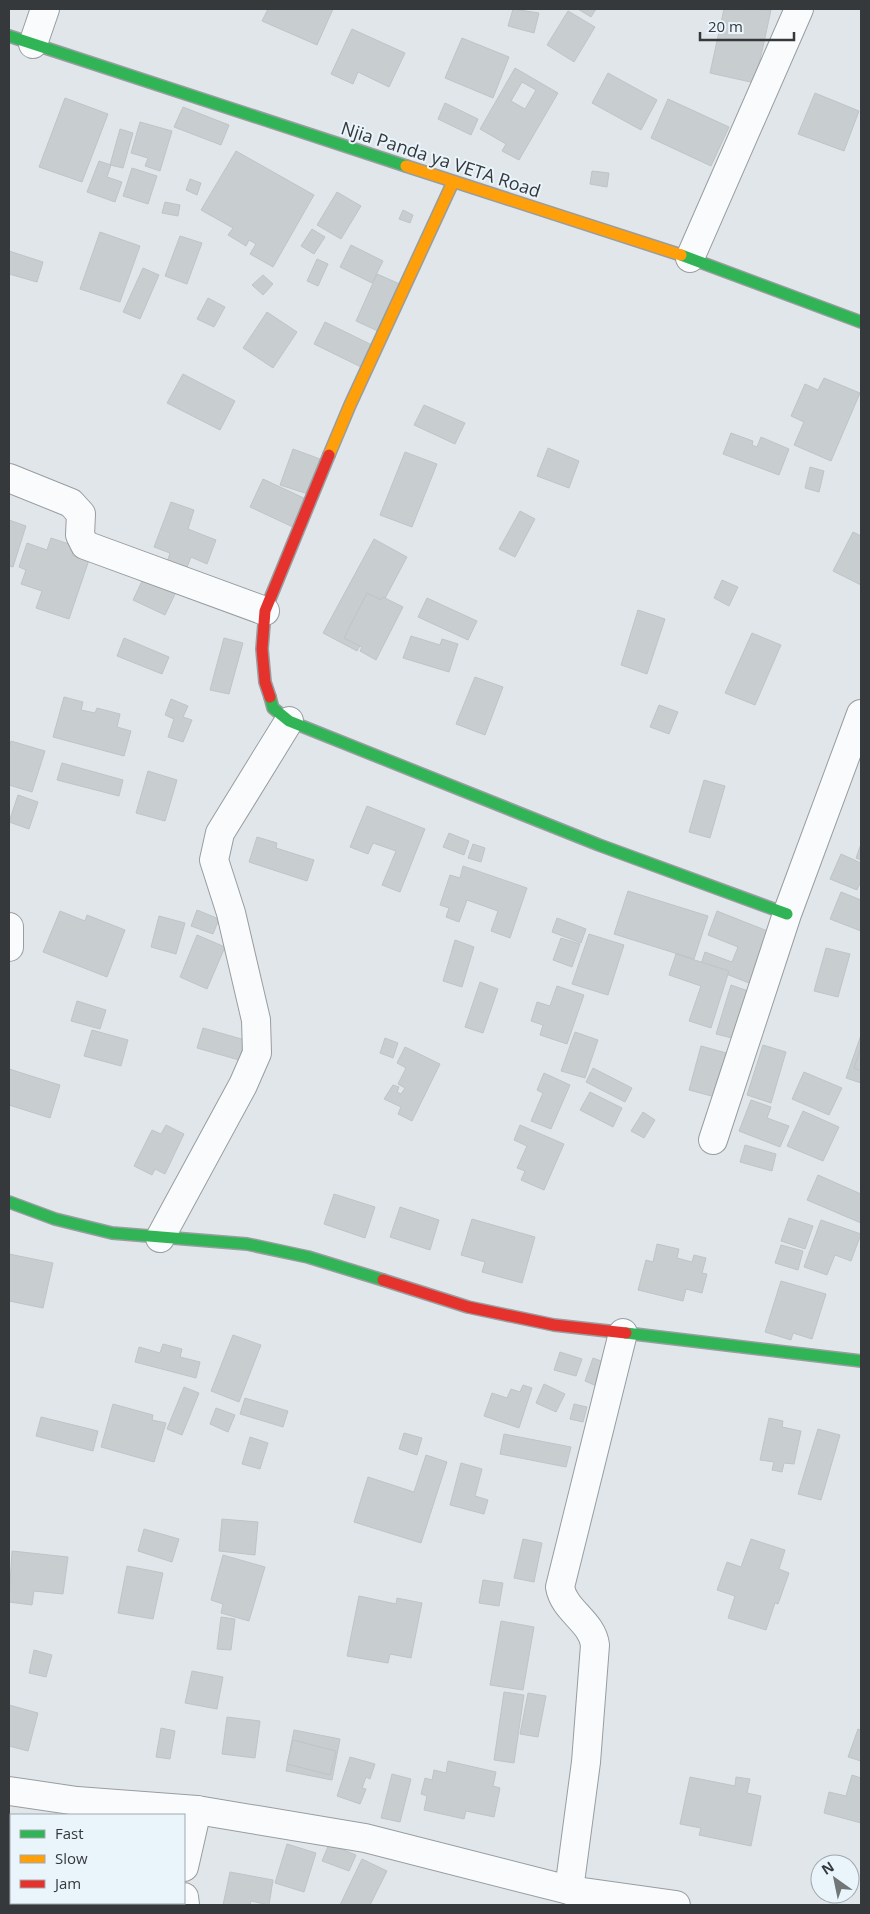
<svg xmlns="http://www.w3.org/2000/svg" width="870" height="1914" font-family="'Open Sans',sans-serif">
<style>
.building{fill:#c8cdcf;stroke:#bfc4c7;fill-rule:evenodd}
.lines{fill:none;stroke-linecap:round;stroke-linejoin:round}
.street-casing{stroke:#989da0;stroke-width:30}
.fast-casing{stroke:#989da0;stroke-width:14}
.slow-casing{stroke:#989da0;stroke-width:14}
.jam-casing{stroke:#989da0;stroke-width:14}
.street{stroke:#fafbfc;stroke-width:28}
.fast{stroke:#30b455;stroke-width:11}
.slow{stroke:#ff9f0a;stroke-width:11}
.jam{stroke:#e5322d;stroke-width:11}
.labels{text-anchor:middle;dominant-baseline:central;stroke-width:4;stroke-linejoin:round;paint-order:stroke}
.street-label{font-size:18px;fill:#35393c;stroke:#e9f4fb}
</style>
<rect width="100%" height="100%" fill="#e0e6ea"/>
<g class="building">
<polygon points="268,9 333,9 317,45 262,21"/>
<polygon points="513,9 539,13 534,33 508,26"/>
<polygon points="578,9 596,9 591,17"/>
<polygon points="724,9 771,10 755,83 710,73"/>
<polygon points="568,11 595,27 574,62 547,45"/>
<polygon points="352,29 405,53 389,87 358,72 353,84 331,74"/>
<polygon points="462,38 509,57 493,98 445,78"/>
<path d="M515 68 558 93 519 160 502 151 506 144 480 129ZM522 82 536 90 525 109 511 101Z"/>
<polygon points="608,73 657,100 641,130 592,103"/>
<polygon points="815,93 859,111 844,151 798,134"/>
<polygon points="65,98 108,114 82,182 39,167"/>
<polygon points="668,99 729,127 711,166 651,138"/>
<polygon points="445,103 478,119 471,135 438,119"/>
<polygon points="183,107 229,125 221,145 174,127"/>
<polygon points="140,122 172,131 160,171 145,166 148,158 131,153"/>
<polygon points="120,129 133,133 123,168 110,165"/>
<polygon points="236,151 314,195 273,267 250,254 256,244 249,240 246,246 228,235 233,228 201,210"/>
<polygon points="99,161 111,165 107,177 122,182 115,202 87,192"/>
<polygon points="132,168 157,176 148,204 123,196"/>
<polygon points="592,171 609,173 607,187 590,184"/>
<polygon points="190,179 201,183 197,195 186,190"/>
<polygon points="337,192 361,206 341,239 317,225"/>
<polygon points="165,202 180,205 178,216 162,213"/>
<polygon points="403,210 413,215 410,223 399,219"/>
<polygon points="312,229 325,237 314,254 301,246"/>
<polygon points="100,232 140,246 120,302 80,289"/>
<polygon points="180,236 202,243 187,284 165,276"/>
<polygon points="351,245 383,261 372,283 340,267"/>
<polygon points="9,251 43,262 37,282 9,274"/>
<polygon points="317,259 328,264 318,286 307,281"/>
<polygon points="143,268 159,275 140,319 123,312"/>
<polygon points="377,274 400,284 380,332 356,321"/>
<polygon points="263,275 273,284 263,295 252,285"/>
<polygon points="208,298 225,307 214,327 197,319"/>
<polygon points="267,312 297,332 273,368 243,348"/>
<polygon points="325,322 372,345 361,367 314,344"/>
<polygon points="183,374 235,401 220,430 167,403"/>
<polygon points="824,378 860,393 831,461 794,445 804,422 791,416 805,384 818,390"/>
<polygon points="424,405 465,423 455,444 414,425"/>
<polygon points="731,433 753,441 752,445 757,447 761,437 789,449 779,475 723,454"/>
<polygon points="548,448 579,461 569,488 537,476"/>
<polygon points="293,449 320,459 308,494 280,485"/>
<polygon points="405,452 437,464 412,527 380,515"/>
<polygon points="810,467 824,471 819,492 805,488"/>
<polygon points="263,479 308,500 295,528 250,507"/>
<polygon points="171,502 194,510 188,529 216,540 207,564 191,557 185,572 166,566 170,553 154,547"/>
<polygon points="520,511 535,519 515,557 499,549"/>
<polygon points="9,520 26,526 13,567 9,566"/>
<polygon points="853,532 861,536 861,585 833,571"/>
<polygon points="51,538 75,546 72,555 89,560 69,619 36,608 42,591 21,584 26,570 19,567 27,543 47,550"/>
<polygon points="374,539 407,557 357,651 323,633"/>
<polygon points="144,577 176,592 165,615 133,600"/>
<polygon points="722,580 738,587 729,606 714,598"/>
<polygon points="367,593 381,600 383,597 403,607 376,660 360,651 362,647 344,638"/>
<polygon points="427,598 477,621 468,640 418,617"/>
<polygon points="638,610 665,619 647,674 621,665"/>
<polygon points="752,633 781,645 755,705 725,693"/>
<polygon points="411,636 440,645 442,639 458,644 449,672 403,658"/>
<polygon points="124,638 169,657 162,674 117,656"/>
<polygon points="224,638 243,643 229,694 210,690"/>
<polygon points="475,677 503,687 485,735 456,724"/>
<polygon points="64,697 83,702 81,710 95,713 97,708 120,714 117,727 131,731 124,756 53,737"/>
<polygon points="171,699 188,706 183,717 192,720 183,742 168,737 174,719 165,715"/>
<polygon points="659,705 678,712 669,734 650,727"/>
<polygon points="11,741 45,751 32,792 9,785 9,749"/>
<polygon points="62,763 123,780 119,796 57,780"/>
<polygon points="148,771 177,780 165,821 136,813"/>
<polygon points="704,780 725,786 710,838 689,832"/>
<polygon points="18,795 38,802 29,829 9,822"/>
<polygon points="367,806 425,829 400,892 382,885 396,851 373,843 368,854 350,847"/>
<polygon points="449,833 469,841 464,855 443,847"/>
<polygon points="257,837 277,843 276,848 314,860 307,881 249,862"/>
<polygon points="473,844 485,848 481,862 468,858"/>
<polygon points="861,844 861,860 856,858"/>
<polygon points="841,854 861,863 861,881 857,890 830,879"/>
<polygon points="463,866 527,888 510,938 491,931 498,911 467,900 459,922 446,917 449,908 440,905 450,875 460,878"/>
<polygon points="628,891 708,916 694,959 614,934"/>
<polygon points="841,892 861,900 861,931 830,919"/>
<polygon points="197,910 219,919 213,934 191,926"/>
<polygon points="60,911 85,921 87,915 125,930 107,977 43,952"/>
<polygon points="717,911 770,932 749,983 701,964 705,952 732,962 738,947 708,935"/>
<polygon points="159,916 185,923 176,954 151,947"/>
<polygon points="557,918 586,929 581,943 552,932"/>
<polygon points="589,934 624,945 608,995 572,984"/>
<polygon points="197,935 225,947 207,989 180,977"/>
<polygon points="561,938 580,944 572,967 553,960"/>
<polygon points="455,940 474,947 462,987 443,981"/>
<polygon points="826,948 850,954 838,997 814,991"/>
<polygon points="676,954 729,971 711,1028 689,1021 701,986 669,975"/>
<polygon points="480,982 498,989 483,1033 465,1027"/>
<polygon points="731,985 751,992 736,1039 716,1034"/>
<polygon points="557,986 584,995 567,1044 540,1035 543,1025 531,1021 537,1002 550,1006"/>
<polygon points="77,1001 106,1010 100,1029 71,1021"/>
<polygon points="203,1028 245,1040 239,1060 197,1048"/>
<polygon points="92,1030 128,1040 121,1066 84,1056"/>
<polygon points="575,1032 598,1040 585,1078 561,1071"/>
<polygon points="861,1035 861,1083 846,1078"/>
<polygon points="385,1038 398,1043 393,1058 380,1053"/>
<polygon points="763,1045 786,1052 771,1103 747,1095"/>
<polygon points="701,1046 730,1054 719,1098 689,1090"/>
<polygon points="405,1047 440,1064 412,1121 398,1114 401,1107 384,1099 393,1085 399,1087 397,1092 401,1094 405,1088 398,1084 406,1068 397,1063"/>
<polygon points="861,1047 861,1071 854,1068"/>
<polygon points="593,1068 632,1088 625,1102 586,1082"/>
<polygon points="9,1069 60,1085 50,1118 9,1105"/>
<polygon points="804,1072 842,1088 829,1115 792,1099"/>
<polygon points="544,1073 570,1085 551,1129 531,1121 543,1093 537,1090"/>
<polygon points="590,1092 622,1108 613,1127 580,1110"/>
<polygon points="751,1100 771,1107 767,1118 789,1126 780,1147 739,1131"/>
<polygon points="803,1111 839,1127 823,1161 787,1146"/>
<polygon points="643,1112 655,1120 644,1138 631,1131"/>
<polygon points="166,1125 184,1134 165,1174 155,1169 152,1175 134,1166 152,1130 161,1134"/>
<polygon points="520,1125 564,1144 544,1190 521,1180 525,1171 517,1168 527,1146 514,1140"/>
<polygon points="745,1145 776,1154 772,1171 740,1162"/>
<polygon points="818,1175 861,1194 861,1223 807,1200"/>
<polygon points="334,1194 375,1207 365,1238 324,1224"/>
<polygon points="400,1207 439,1220 430,1250 390,1237"/>
<polygon points="789,1218 813,1226 805,1249 781,1241"/>
<polygon points="472,1219 535,1237 522,1283 482,1272 485,1262 461,1255"/>
<polygon points="821,1220 861,1234 851,1261 835,1255 827,1275 804,1267"/>
<polygon points="657,1244 679,1249 677,1258 692,1262 694,1255 706,1258 702,1273 707,1274 702,1293 686,1289 683,1301 638,1290 646,1260 653,1262"/>
<polygon points="781,1245 803,1251 798,1270 775,1263"/>
<polygon points="9,1254 53,1263 43,1308 9,1301"/>
<polygon points="781,1281 826,1294 812,1339 793,1333 791,1340 765,1332"/>
<polygon points="233,1335 261,1345 239,1402 211,1391"/>
<polygon points="163,1344 182,1349 180,1357 200,1362 196,1378 135,1362 139,1347 160,1353"/>
<polygon points="560,1352 582,1359 576,1376 554,1370"/>
<polygon points="593,1358 609,1364 599,1387 585,1381"/>
<polygon points="544,1384 565,1394 556,1412 536,1403"/>
<polygon points="523,1385 532,1388 519,1428 484,1416 492,1393 507,1398 511,1389 520,1392"/>
<polygon points="184,1387 199,1393 182,1435 167,1429"/>
<polygon points="245,1398 288,1411 283,1427 240,1414"/>
<polygon points="113,1404 153,1415 152,1420 166,1423 154,1462 101,1447"/>
<polygon points="574,1404 587,1407 583,1422 570,1419"/>
<polygon points="216,1408 235,1415 228,1432 210,1424"/>
<polygon points="41,1417 98,1431 93,1451 36,1436"/>
<polygon points="769,1418 783,1421 782,1427 801,1431 794,1464 784,1463 782,1472 772,1470 774,1462 760,1460"/>
<polygon points="818,1429 840,1435 821,1500 798,1494"/>
<polygon points="404,1433 422,1438 417,1455 399,1449"/>
<polygon points="504,1434 571,1447 566,1467 500,1454"/>
<polygon points="250,1437 268,1443 260,1469 242,1464"/>
<polygon points="426,1455 447,1462 421,1543 354,1522 368,1477 414,1492"/>
<polygon points="461,1463 482,1469 475,1496 488,1500 484,1514 450,1505"/>
<polygon points="222,1519 258,1522 255,1555 219,1551"/>
<polygon points="144,1529 179,1539 172,1562 138,1551"/>
<polygon points="523,1539 542,1543 534,1582 514,1578"/>
<polygon points="751,1539 785,1550 779,1569 789,1573 778,1604 775,1603 766,1630 728,1618 735,1596 717,1590 727,1562 741,1567"/>
<polygon points="12,1551 68,1557 63,1594 34,1591 32,1605 9,1602"/>
<polygon points="223,1555 265,1567 249,1621 221,1613 223,1604 211,1600"/>
<polygon points="127,1566 163,1573 153,1619 118,1613"/>
<polygon points="483,1580 503,1583 499,1606 479,1603"/>
<polygon points="359,1596 396,1604 397,1598 422,1603 411,1658 390,1654 388,1663 347,1656"/>
<polygon points="221,1617 235,1619 231,1650 217,1649"/>
<polygon points="501,1621 534,1627 523,1690 490,1685"/>
<polygon points="34,1650 52,1655 46,1677 29,1673"/>
<polygon points="192,1671 223,1677 217,1709 185,1703"/>
<polygon points="504,1692 524,1695 514,1763 494,1760"/>
<polygon points="528,1693 546,1696 538,1737 520,1734"/>
<polygon points="9,1705 38,1713 28,1751 9,1746"/>
<polygon points="227,1717 260,1721 255,1758 222,1754"/>
<polygon points="161,1728 175,1731 170,1759 156,1757"/>
<polygon points="858,1729 861,1730 861,1761 848,1757"/>
<polygon points="294,1730 340,1739 332,1780 286,1771"/>
<polygon points="293,1740 336,1751 330,1775 287,1764"/>
<polygon points="350,1757 375,1764 370,1779 366,1777 362,1788 366,1789 360,1804 337,1796"/>
<polygon points="448,1761 496,1772 493,1786 500,1788 494,1817 466,1811 464,1819 424,1810 427,1796 421,1794 425,1778 432,1780 434,1770 446,1773"/>
<polygon points="392,1774 411,1779 400,1822 381,1818"/>
<polygon points="852,1775 861,1778 861,1823 824,1813 829,1792 846,1796"/>
<polygon points="690,1777 735,1786 736,1777 750,1779 747,1793 761,1796 751,1846 699,1835 701,1828 680,1824"/>
<polygon points="9,1835 11,1836 9,1860"/>
<polygon points="287,1844 316,1853 304,1892 275,1883"/>
<polygon points="329,1844 356,1855 349,1871 322,1861"/>
<polygon points="362,1859 387,1871 370,1905 340,1905"/>
<polygon points="9,1863 11,1863 13,1905 9,1905"/>
<polygon points="230,1872 273,1880 269,1905 251,1901 250,1905 223,1905"/>
</g>
<g class="lines">
<defs>
<g id="street">
<polyline points="33,44 45,9"/>
<polyline points="690,258 799,9"/>
<polyline points="9,478 71,503 81,514 80,535 85,545 265,611"/>
<polyline points="9,927 9,947"/>
<polyline points="713,1140 787,914 861,714"/>
<polyline points="160,1238 243,1085 257,1053 256,1020 231,913 214,860 220,833 289,721"/>
<polyline points="9,1791 77,1801 197,1810 365,1838 569,1890 676,1905"/>
<polyline points="184,1867 197,1810"/>
<path d="M569 1890 586 1762 595 1645C592 1621 564 1611 560 1587L623 1333"/>
<polyline points="184,1897 185,1905"/>
</g>
<g id="fast">
<polyline points="9,36 406,166"/>
<polyline points="681,255 861,322"/>
<polyline points="270,697 273,708 289,721 599,845 787,914"/>
<polyline points="9,1202 55,1219 112,1233 247,1244 308,1257 383,1280"/>
<polyline points="626,1333 861,1361"/>
</g>
<g id="slow">
<polyline points="406,166 681,255"/>
<polyline points="329,455 350,405 453,182"/>
</g>
<g id="jam">
<polyline points="270,697 265,682 262,649 265,611 329,455"/>
<polyline points="383,1280 468,1307 554,1325 626,1333"/>
</g>
</defs>
<use href="#street" class="street-casing"/>
<use href="#fast" class="fast-casing"/>
<use href="#slow" class="slow-casing"/>
<use href="#jam" class="jam-casing"/>
<use href="#street" class="street"/>
<use href="#fast" class="fast"/>
<use href="#slow" class="slow"/>
<use href="#jam" class="jam"/>
</g>
<g class="labels">
<g class="street-label">
<text transform="translate(441 159) rotate(18)">Njia Panda ya VETA Road</text>
</g>
</g>
<rect width="870" height="1914" fill="none" stroke="#35393c" stroke-width="20"/>
<rect x="10" y="1814" width="175" height="90" fill="#e9f4fb" stroke="#a1a9af"/>
<rect x="20" y="1830" width="25" height="8" fill="#30b455" stroke="#a1a9af"/>
<text x="55" y="1839" font-size="15" fill="#35393c">Fast</text>
<rect x="20" y="1855" width="25" height="8" fill="#ff9f0a" stroke="#a1a9af"/>
<text x="55" y="1864" font-size="15" fill="#35393c">Slow</text>
<rect x="20" y="1880" width="25" height="8" fill="#e5322d" stroke="#a1a9af"/>
<text x="55" y="1889" font-size="15" fill="#35393c">Jam</text>
<g transform="translate(835 1879) rotate(327)"><circle r="24" fill="#e9f4fb" stroke="#a1a9af"/>
<path d="M0-4L9 19L0 12L-9 19Z" fill="#717679"/>
<text y="-8" font-size="14" font-weight="bold" text-anchor="middle" fill="#35393c">N</text>
</g>
<path d="M700 32v8h94v-8" fill="none" stroke="#35393c" stroke-width="2.5"/>
<text x="708" y="32" font-size="15" fill="#35393c" stroke="#e9f4fb" stroke-width="4" paint-order="stroke">20 m</text>
</svg>
